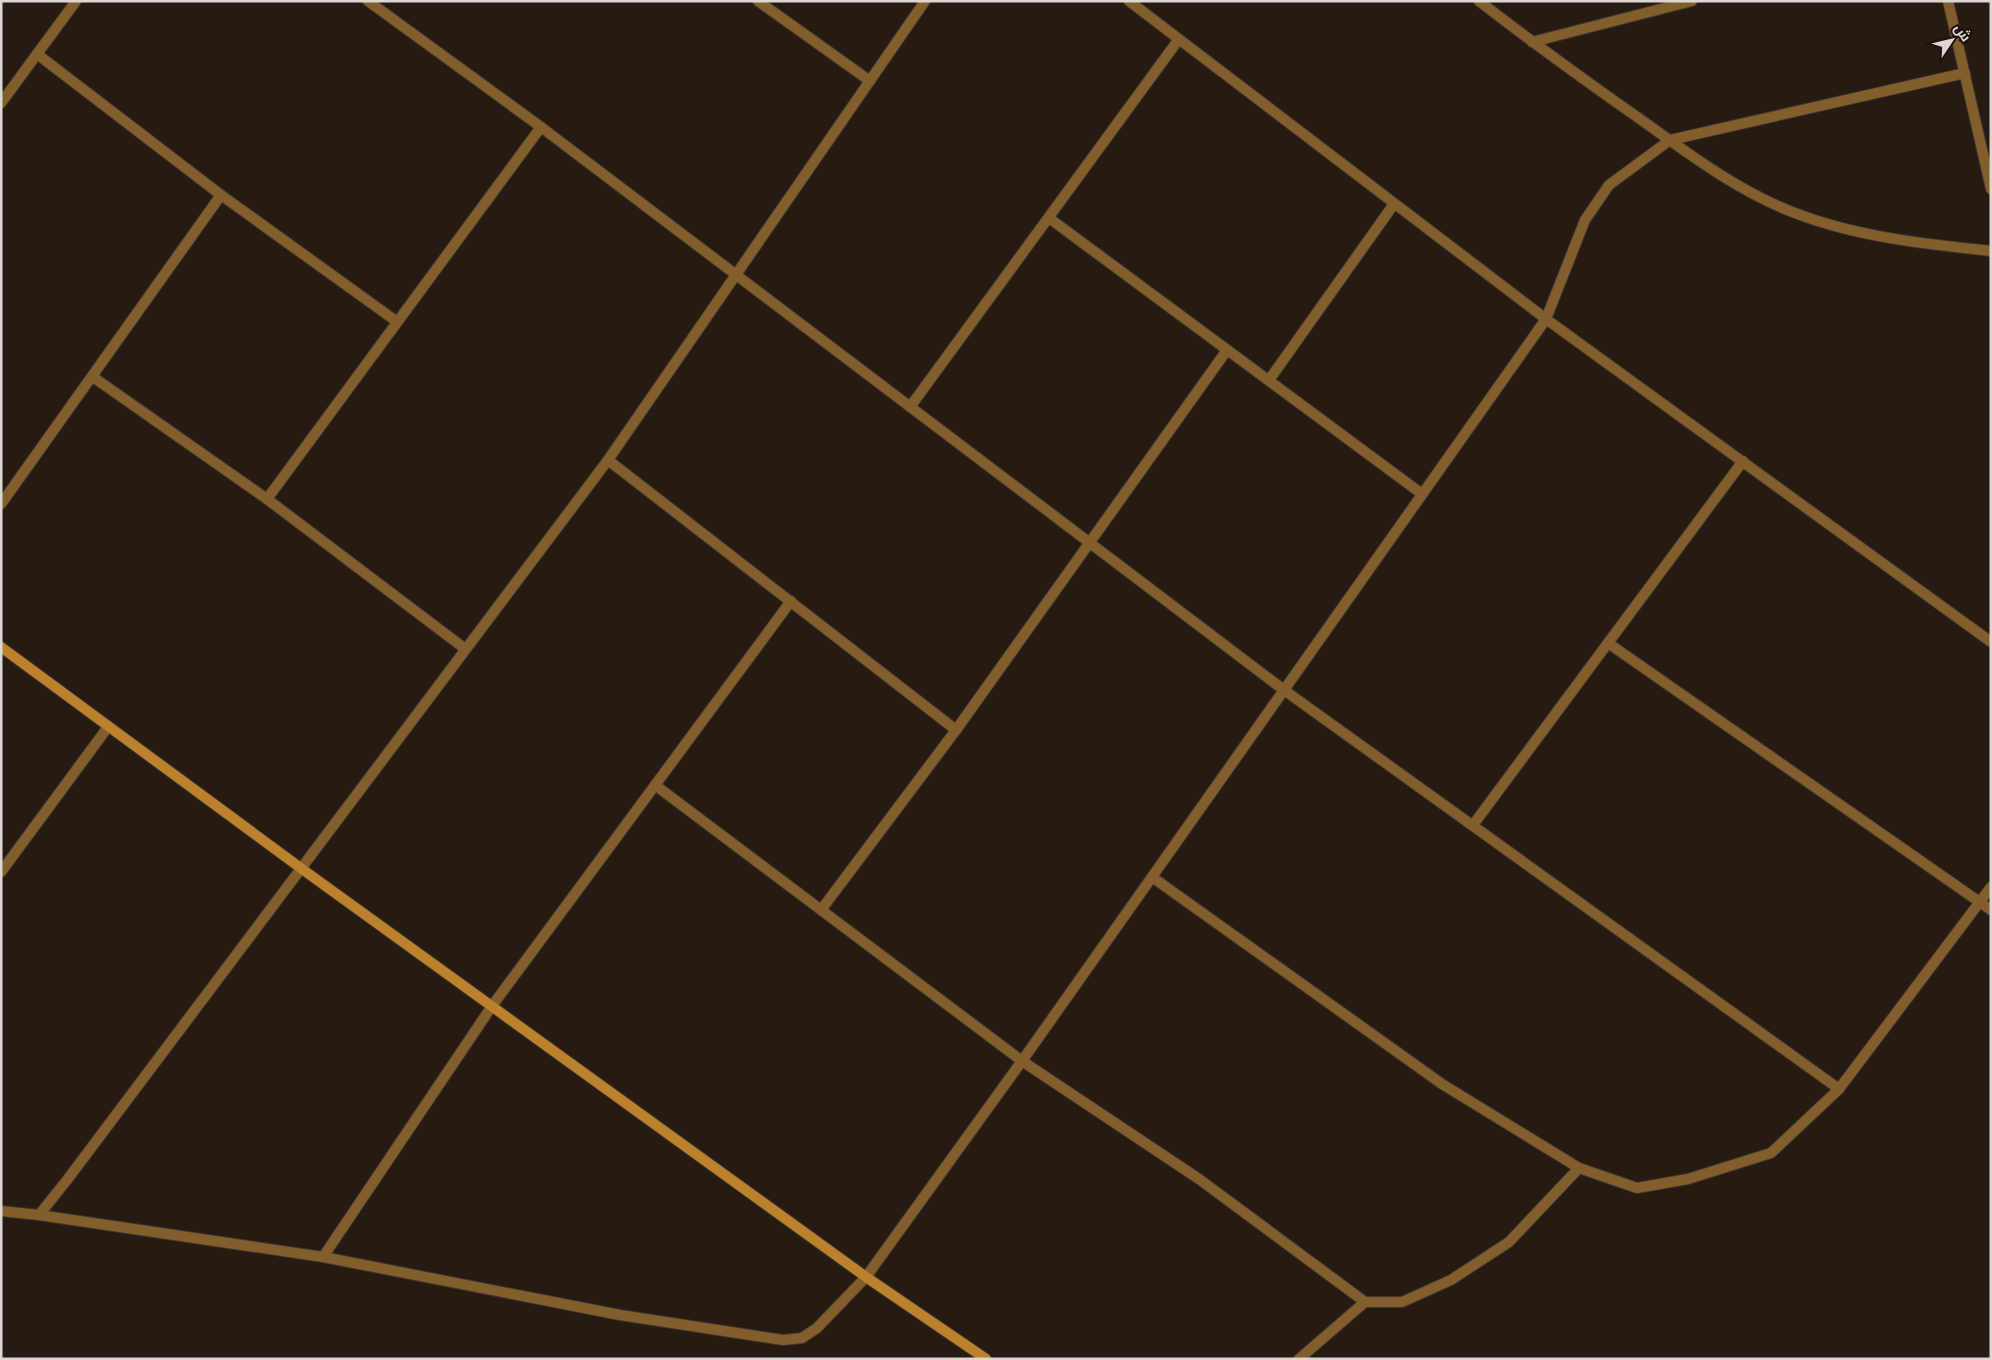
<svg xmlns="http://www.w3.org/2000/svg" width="1992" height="1360" font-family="Barlow,Cairo,sans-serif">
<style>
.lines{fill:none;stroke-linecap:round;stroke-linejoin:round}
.street-casing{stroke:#40352d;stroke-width:12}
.secondary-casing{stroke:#40352d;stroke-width:12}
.street{stroke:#825e2d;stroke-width:10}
.secondary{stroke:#bb812c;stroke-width:10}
</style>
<rect width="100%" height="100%" fill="#261b13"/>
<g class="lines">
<defs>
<g id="street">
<polyline points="368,1 541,127 1284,690 1839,1089"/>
<polyline points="758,1 870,81"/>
<polyline points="1129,1 1546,319 1991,642"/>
<path d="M1479 1C1532 42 1586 81 1640 119 1689 154 1739 192 1795 213 1857 237 1925 244 1991 251"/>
<polyline points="1948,1 1991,189"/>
<polyline points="1532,42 1692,1"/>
<polyline points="37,54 221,195 396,321"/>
<polyline points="1,103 76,1"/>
<polyline points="1049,218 1422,494"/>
<polyline points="93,377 267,499 464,648"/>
<polyline points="1269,380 1394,204"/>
<polyline points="910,407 1179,39"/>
<polyline points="608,460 956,730"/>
<polyline points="267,499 541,127"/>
<polyline points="1,504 221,195"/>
<polyline points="1608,643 1991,910"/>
<polyline points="655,785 1022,1061 1199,1179 1365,1302 1402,1302 1451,1280 1509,1242 1579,1168"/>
<polyline points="1473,825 1743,461"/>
<polyline points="1,872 108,727"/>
<polyline points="1152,877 1442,1084 1579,1168 1637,1188 1688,1179 1771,1153 1839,1089 1991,887"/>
<polyline points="821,910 956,730 1227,350"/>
<polyline points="1,1211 39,1215 67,1180 608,460 925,1"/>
<polyline points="39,1215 323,1257 620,1315 783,1340 802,1338 817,1328 866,1277 1022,1061 1546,319 1585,220 1609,185 1670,140 1965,73"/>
<polyline points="323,1257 492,1006 791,601"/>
<polyline points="1299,1359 1365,1302"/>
</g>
<polyline id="secondary" points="1,647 302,869 866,1277 986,1359"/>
</defs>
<use href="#street" class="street-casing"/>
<use href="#secondary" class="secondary-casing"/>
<use href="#street" class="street"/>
<use href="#secondary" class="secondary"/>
</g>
<rect width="1992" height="1360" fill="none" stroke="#ded6d0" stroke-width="5"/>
<g transform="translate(1952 40) rotate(55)" stroke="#1d120a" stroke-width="4" paint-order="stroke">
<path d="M0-4L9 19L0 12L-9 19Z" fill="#ded6d0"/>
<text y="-8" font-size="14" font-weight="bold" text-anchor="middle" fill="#ded6d0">ش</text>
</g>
</svg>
